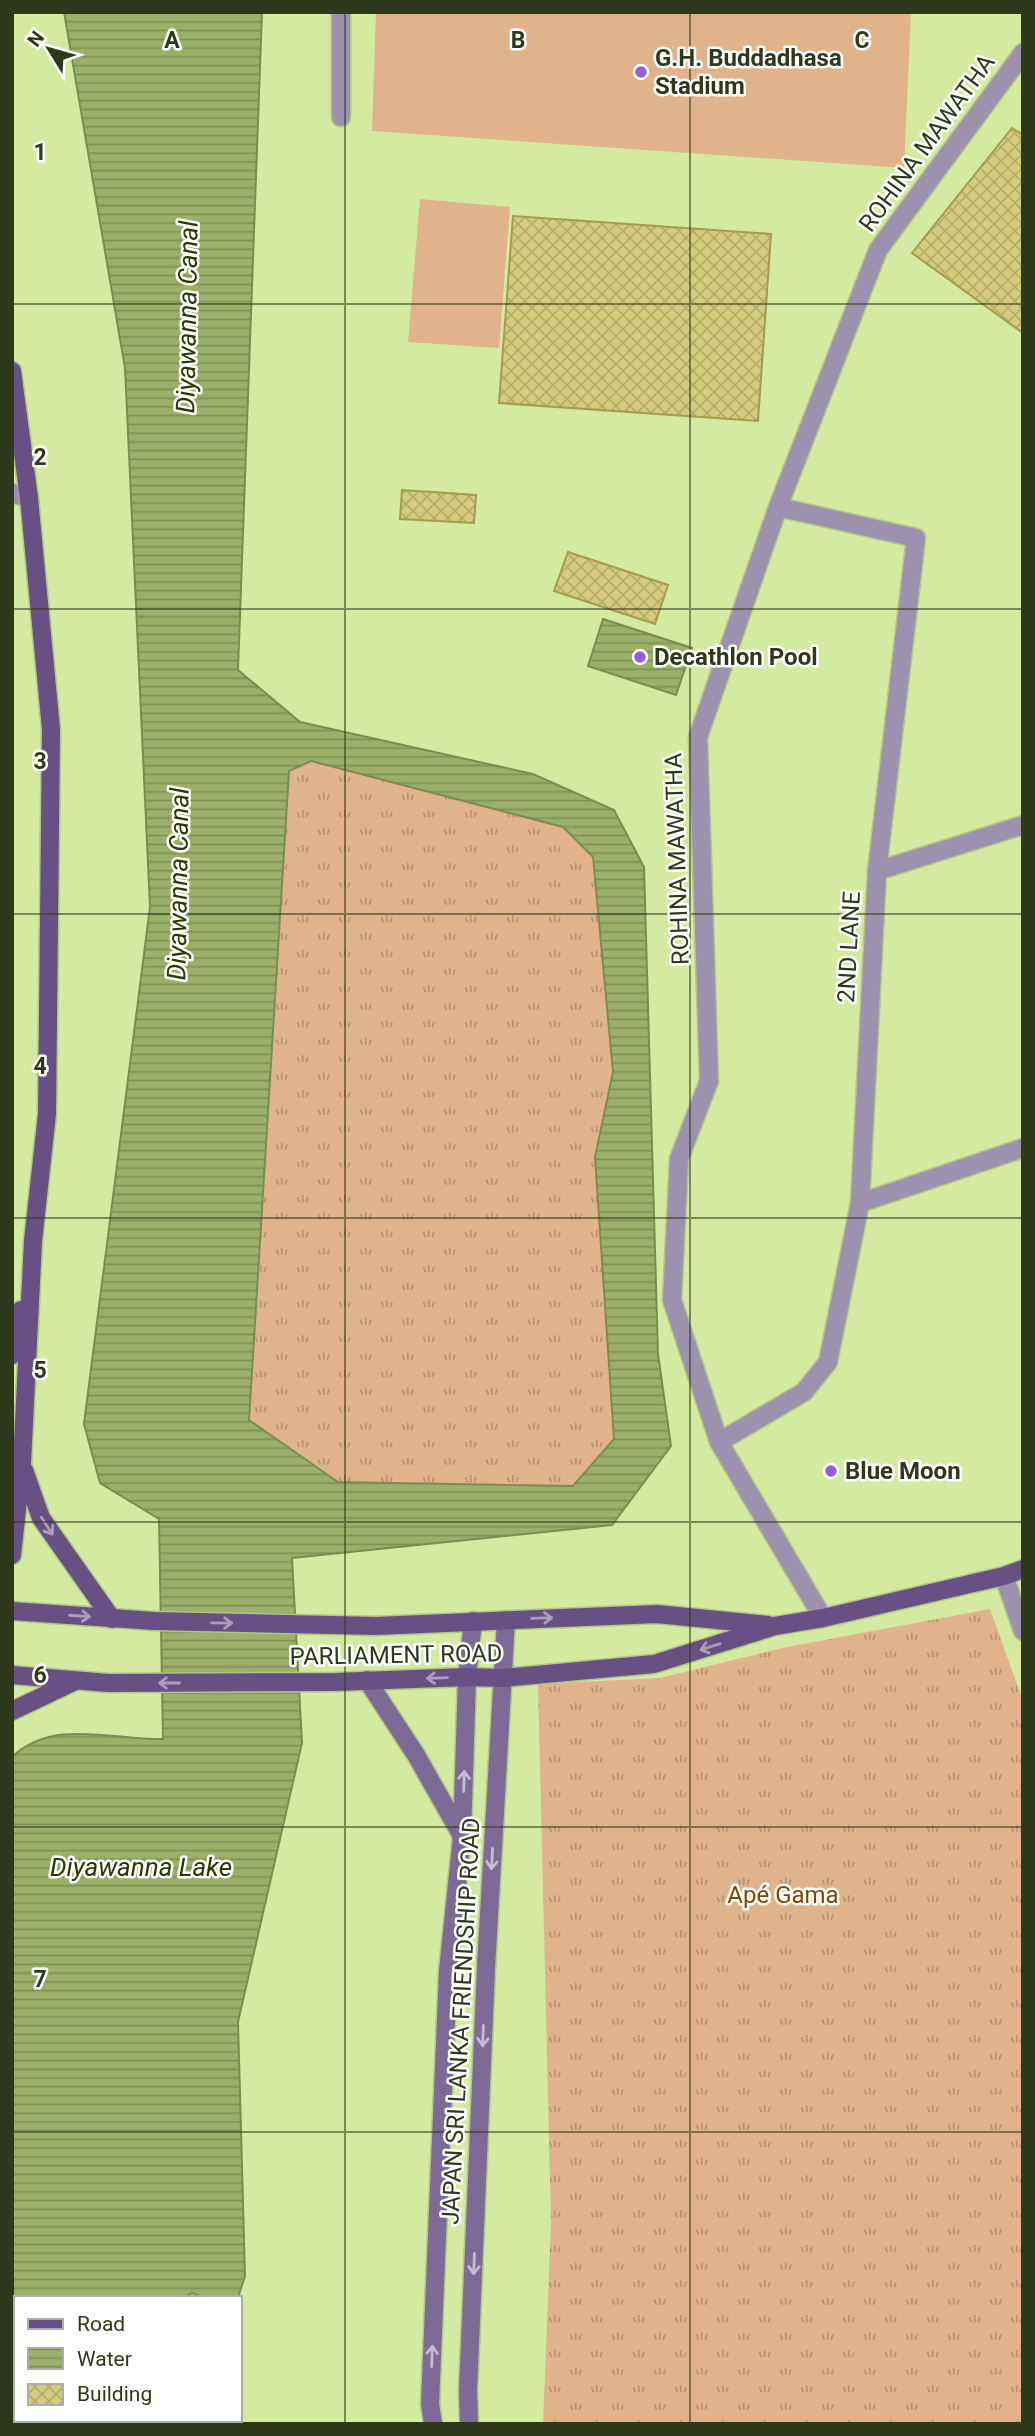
<svg xmlns="http://www.w3.org/2000/svg" width="1035" height="2436" font-family="Roboto,sans-serif">
<style>
.grass{fill:url(#grass-tufts)}
.pitch{fill:#e1b38b}
.water{fill:url(#water-rules);stroke:#7b8c51;stroke-width:2;fill-rule:evenodd}
.building{fill:url(#building-cross-hatch);stroke:#a49b4e;stroke-width:2}
.lines{fill:none;stroke-linecap:round;stroke-linejoin:round}
.lane-casing{stroke:#b2c685;stroke-width:21}
.street-casing{stroke:#b2c685;stroke-width:21}
.secondary-casing{stroke:#b2c685;stroke-width:21}
.primary-casing{stroke:#b2c685;stroke-width:21}
.lane{stroke:#9c91ae;stroke-width:18}
.street{stroke:#9c91ae;stroke-width:18}
.secondary{stroke:#7c6b96;stroke-width:18}
.primary{stroke:#665084;stroke-width:18}
.oneway{stroke:#ab9fbb}
.oneway2{stroke:#c4bcd0}
.grid{fill:none;stroke:#2f381a;stroke-width:2;stroke-opacity:0.55}
.poi-dot{fill:#965ed7;stroke:#fff;stroke-width:2.5}
.labels{text-anchor:middle;dominant-baseline:central;stroke-width:5;stroke-linejoin:round;paint-order:stroke}
.poi-label{font-size:24px;font-weight:bold;fill:#2f381a;stroke:#fff;text-anchor:start}
.street-label{font-size:24px;fill:#2f381a;stroke:#fff}
.park-label{font-size:24px;fill:#7d4601;stroke:#fff}
.water-label{font-size:26px;font-style:italic;fill:#2b3800;stroke:#fff}
.grid-label{font-size:23px;text-anchor:middle;font-weight:bold;fill:#2f381a;stroke:#fff;stroke-width:5;stroke-linejoin:round;paint-order:stroke}
</style>
<defs>
<pattern id="grass-tufts" width="24" height="20" patternUnits="userSpaceOnUse" patternTransform="scale(1.75)"><rect width="24" height="20" fill="#e1b38b"/><path d="M3 7l-1-3M5 7V3M7 7l1-3M15 17l-1-3M17 17v-4M19 17l1-3" fill="none" stroke="#b79371"/></pattern>
<pattern id="water-rules" width="6" height="5" patternUnits="userSpaceOnUse" patternTransform="scale(1.75)"><rect width="6" height="5" fill="#9bb069"/><path d="M0 2.5h6" fill="none" stroke="#7f9056"/></pattern>
<pattern id="building-cross-hatch" width="8" height="8" patternUnits="userSpaceOnUse" patternTransform="scale(1.75)"><rect width="8" height="8" fill="#d4cb7d"/><path d="M0 0l8 8M0 8l8-8" fill="none" stroke="#b6af6b"/></pattern>
</defs>
<rect width="100%" height="100%" fill="#d3eaa0"/>
<g class="grass">
<polygon points="311,761 564,827 593,857 613,1072 595,1157 614,1439 573,1486 338,1482 248,1420 289,770"/>
<polygon points="990,1609 1023,1701 1023,2424 543,2424 551,2222 538,1684 660,1678 782,1648"/>
</g>
<g class="pitch">
<polygon points="376,12 911,12 904,168 372,131"/>
<polygon points="420,199 510,207 499,348 408,342"/>
</g>
<g class="water">
<path d="M64 12H262L238 670 300 722 533 774 614 810 644 867 658 1354 671 1446 612 1525 292 1558 302 1743 238 2022 245 2276 238 2298H206L192 2293 183 2298H16V2420H86V2424H12V1757C53 1718 113 1740 163 1739L159 1519 100 1483 84 1424 150 907 125 368ZM311 761 563 827 593 857 613 1072 595 1157 614 1439 573 1486 338 1482 249 1420 289 771Z"/>
<polygon points="603,619 692,648 676,695 588,666"/>
</g>
<g class="building">
<polygon points="1012,128 1023,135 1023,333 912,253"/>
<polygon points="513,216 771,234 758,421 499,403"/>
<polygon points="402,490 476,495 474,523 400,519"/>
<polygon points="568,552 668,585 655,624 554,591"/>
</g>
<g class="lines">
<defs>
<g id="lane">
<polyline points="341,117 341,12"/>
<polyline points="1004,1576 1023,1631"/>
</g>
<g id="street">
<polyline points="12,493 29,498"/>
<polyline points="877,871 1023,825"/>
<polyline points="860,1203 1023,1148"/>
<polyline points="719,1442 804,1392 828,1362 860,1203 877,871 916,538 778,507"/>
<polyline points="823,1618 719,1442 672,1300 679,1159 709,1081 698,737 778,507 878,250 1023,53"/>
</g>
<g id="secondary">
<polyline points="367,1680 416,1755 462,1836"/>
<polyline points="433,2424 430,2404 448,1971 462,1836 467,1677 473,1621"/>
<polyline points="469,2424 468,2390 486,1968 506,1620"/>
</g>
<g id="primary">
<polyline points="12,371 29,498 51,729 47,1114 33,1241 22,1463 12,1555"/>
<polyline points="12,1355 21,1310"/>
<polyline points="24,1470 41,1518 112,1619"/>
<polyline points="12,1611 154,1621 376,1626 657,1614 768,1625"/>
<polyline points="12,1675 108,1683 335,1682 467,1677 503,1678 654,1664 775,1626 823,1618 1004,1576 1023,1569"/>
<polyline points="12,1711 75,1681"/>
</g>
</defs>
<use href="#lane" class="lane-casing"/>
<use href="#street" class="street-casing"/>
<use href="#secondary" class="secondary-casing"/>
<use href="#primary" class="primary-casing"/>
<use href="#lane" class="lane"/>
<use href="#street" class="street"/>
<use href="#secondary" class="secondary"/>
<use href="#primary" class="primary"/>
</g>
<defs><path id="oneway-shaft" d="M-6 0H5M1.5-3L5.5 0L1.5 3" fill="none" stroke-width="1.6" stroke-linecap="round" stroke-linejoin="round" transform="scale(1.75)"/></defs>
<g class="oneway">
<use href="#oneway-shaft" transform="translate(47 1526) rotate(57)"/>
<use href="#oneway-shaft" transform="translate(80 1616) rotate(4)"/>
<use href="#oneway-shaft" transform="translate(542 1618) rotate(-2)"/>
<use href="#oneway-shaft" transform="translate(222 1623) rotate(1)"/>
<use href="#oneway-shaft" transform="translate(710 1647) rotate(162)"/>
<use href="#oneway-shaft" transform="translate(437 1678) rotate(178)"/>
<use href="#oneway-shaft" transform="translate(169 1683) rotate(180)"/>
</g>
<g class="oneway2">
<use href="#oneway-shaft" transform="translate(464 1781) rotate(-88)"/>
<use href="#oneway-shaft" transform="translate(492 1859) rotate(93)"/>
<use href="#oneway-shaft" transform="translate(483 2036) rotate(92)"/>
<use href="#oneway-shaft" transform="translate(474 2264) rotate(92)"/>
<use href="#oneway-shaft" transform="translate(432 2356) rotate(-88)"/>
</g>
<path class="grid" d="M345 12V2424M690 12V2424M12 304H1023M12 609H1023M12 914H1023M12 1218H1023M12 1522H1023M12 1827H1023M12 2132H1023"/>
<g class="poi-dot">
<circle cx="641" cy="72" r="7"/>
<circle cx="640" cy="657" r="7"/>
<circle cx="831" cy="1471" r="7"/>
</g>
<g class="labels">
<g class="poi-label">
<text x="655" y="58">G.H. Buddadhasa<tspan x="655" dy="28">Stadium</tspan></text>
<text x="654" y="657">Decathlon Pool</text>
<text x="845" y="1471">Blue Moon</text>
</g>
<g class="street-label">
<text transform="translate(927 143) rotate(-54)">ROHINA MAWATHA</text>
<text transform="translate(677 859) rotate(-92)">ROHINA MAWATHA</text>
<text transform="translate(849 947) rotate(-87)">2ND LANE</text>
<text transform="translate(396 1655) rotate(-1)">PARLIAMENT ROAD</text>
<text transform="translate(461 2021) rotate(-87)">JAPAN SRI LANKA FRIENDSHIP ROAD</text>
</g>
<g class="park-label">
<text x="783" y="1895">Apé Gama</text>
</g>
<g class="water-label">
<text transform="translate(187 317) rotate(-89)">Diyawanna Canal</text>
<text transform="translate(178 884) rotate(-89)">Diyawanna Canal</text>
<text x="141" y="1867">Diyawanna Lake</text>
</g>
</g>
<g class="grid-label">
<text x="172" y="48">A</text>
<text x="518" y="48">B</text>
<text x="862" y="48">C</text>
<text x="40" y="160">1</text>
<text x="40" y="465">2</text>
<text x="40" y="769">3</text>
<text x="40" y="1074">4</text>
<text x="40" y="1378">5</text>
<text x="40" y="1683">6</text>
<text x="40" y="1987">7</text>
</g>
<rect width="1035" height="2436" fill="none" stroke="#2f381a" stroke-width="28"/>
<rect x="14" y="2296" width="228" height="126" fill="#ffffff" stroke="#acafa3" stroke-width="2"/>
<rect x="28" y="2319" width="35" height="10" fill="#665084" stroke="#acafa3" stroke-width="2"/>
<text x="77" y="2331" font-size="21" fill="#2f381a">Road</text>
<rect x="28" y="2348" width="35" height="21" fill="url(#water-rules)" stroke="#acafa3" stroke-width="2"/>
<text x="77" y="2366" font-size="21" fill="#2f381a">Water</text>
<rect x="28" y="2384" width="35" height="21" fill="url(#building-cross-hatch)" stroke="#acafa3" stroke-width="2"/>
<text x="77" y="2401" font-size="21" fill="#2f381a">Building</text>
<g transform="translate(49 49) rotate(307)" stroke="#ffffff" stroke-width="5" paint-order="stroke">
<path d="M0-5L12 26L0 18L-12 26Z" fill="#2f381a"/>
<text y="-10" font-size="19" font-weight="bold" text-anchor="middle" fill="#2f381a">N</text>
</g>
</svg>
